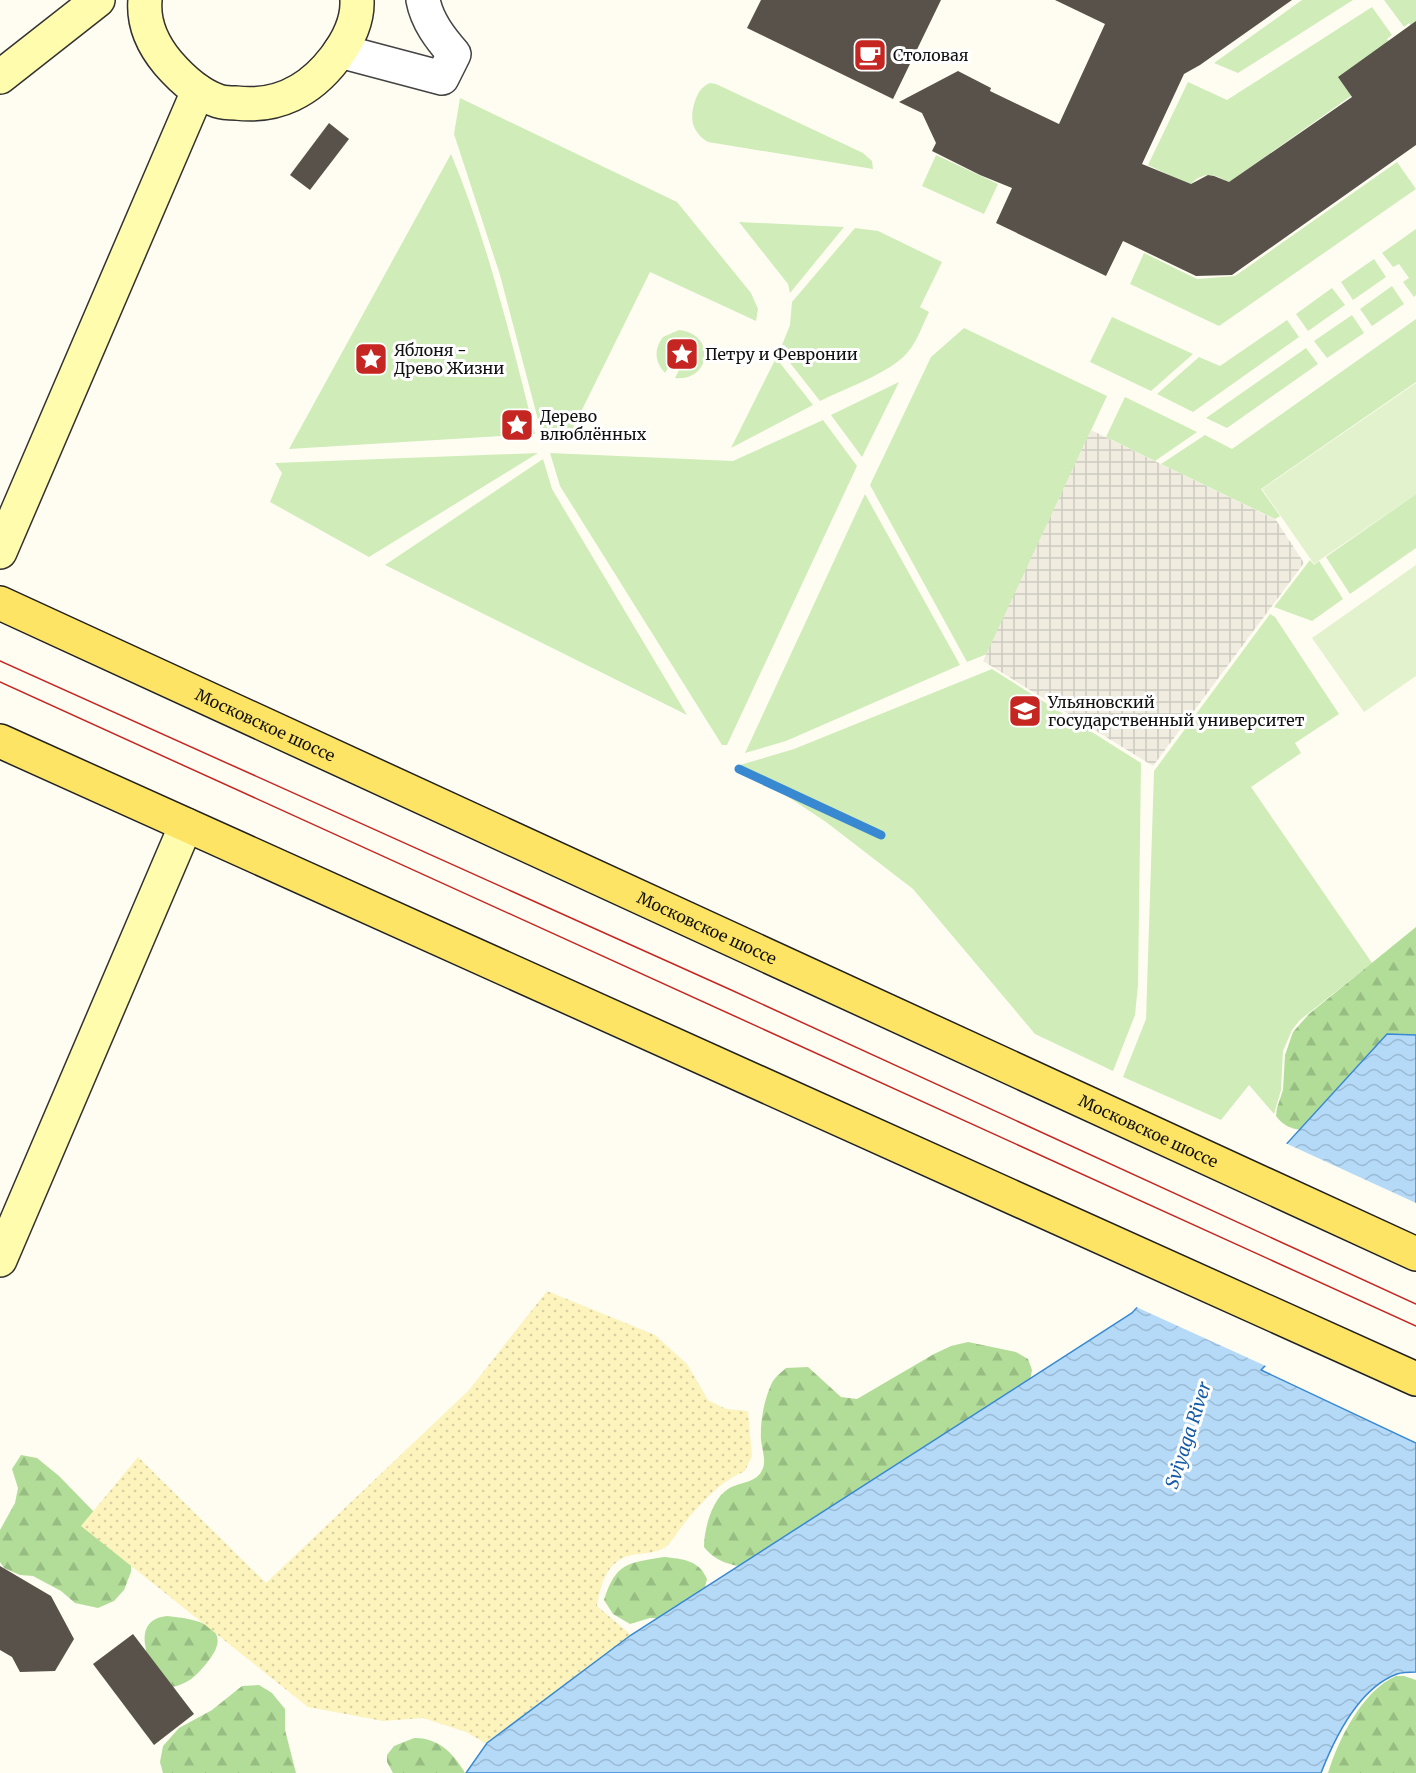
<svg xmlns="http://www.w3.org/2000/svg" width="1416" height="1773" font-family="Merriweather,serif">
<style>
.grass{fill:#d0ecb9}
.forest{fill:url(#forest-firs)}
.sand{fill:url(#sand-dots)}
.pitch{fill:#e2f2cc}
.plaza{fill:url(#plaza-grid)}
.water{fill:url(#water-waves);stroke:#3989d2;stroke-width:1.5}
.pier{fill:#fffdf2}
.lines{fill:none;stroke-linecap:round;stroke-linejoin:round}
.stream{stroke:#3989d2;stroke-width:9}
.building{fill:#59524b}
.street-casing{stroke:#434343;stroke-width:36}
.secondary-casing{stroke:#323232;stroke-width:36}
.primary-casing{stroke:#212121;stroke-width:36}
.street{stroke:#fff;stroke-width:33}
.secondary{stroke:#fffcad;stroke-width:33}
.primary{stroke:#fde464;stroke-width:33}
.tram{stroke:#c62621;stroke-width:1.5}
.labels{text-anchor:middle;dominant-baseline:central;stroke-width:6;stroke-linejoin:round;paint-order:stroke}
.poi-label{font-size:16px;fill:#101010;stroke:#fff;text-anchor:start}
.street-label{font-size:16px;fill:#101010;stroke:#fff}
.water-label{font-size:18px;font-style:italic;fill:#135ba7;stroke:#fff}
</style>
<defs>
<pattern id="forest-firs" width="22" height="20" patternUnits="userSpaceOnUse" patternTransform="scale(1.5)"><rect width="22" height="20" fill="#b2dd98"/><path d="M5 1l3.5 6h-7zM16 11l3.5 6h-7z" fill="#98bd82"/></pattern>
<pattern id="sand-dots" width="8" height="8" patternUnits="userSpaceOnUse" patternTransform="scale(1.5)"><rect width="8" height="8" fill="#fcf3bd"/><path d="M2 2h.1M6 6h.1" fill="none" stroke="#d7cfa1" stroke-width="1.8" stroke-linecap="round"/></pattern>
<pattern id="plaza-grid" width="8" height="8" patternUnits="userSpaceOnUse" patternTransform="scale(1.5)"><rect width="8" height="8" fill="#f0ede0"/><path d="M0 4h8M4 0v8" fill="none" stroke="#cdcabf"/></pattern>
<pattern id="water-waves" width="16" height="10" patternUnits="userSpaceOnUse" patternTransform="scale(1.5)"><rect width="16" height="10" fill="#b5daf8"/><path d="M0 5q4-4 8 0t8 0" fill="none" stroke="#9bbad4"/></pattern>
</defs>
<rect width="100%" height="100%" fill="#fffdf2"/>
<g class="grass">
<polygon points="1302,0 1353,0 1238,73 1214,63"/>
<polygon points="1384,0 1416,0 1416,29 1414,30 1409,23 1404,27"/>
<path d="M1372 7 1392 35 1387 39 1392 45 1361 89 1228 183C1214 172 1202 172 1190 185L1148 165 1188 82 1227 100Z"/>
<path d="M710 83 716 84 863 153 872 161 873 169 708 142C692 132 689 119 695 101 698 93 701 87 710 83Z"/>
<polygon points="460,98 677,202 751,293 758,309 756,321 650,272 571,432 542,435 500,275 454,134"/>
<path d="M451 154C489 245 511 340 535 434L289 449Z"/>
<polygon points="936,155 998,184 984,214 922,186"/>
<polygon points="1397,162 1416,189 1219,326 1130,284 1144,253 1197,279 1235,276"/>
<polygon points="739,222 844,227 790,293 788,284"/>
<path d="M855 228 878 231 942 262 920 307 929 312C922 326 917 342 907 353 890 373 844 389 820 401L780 350 790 325 792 302Z"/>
<polygon points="1416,229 1416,295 1414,297 1403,282 1409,278 1399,264 1393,267 1382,253"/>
<polygon points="1374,259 1386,277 1353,300 1341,282"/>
<polygon points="1392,286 1404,304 1372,326 1360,309"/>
<polygon points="1332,288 1345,305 1308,331 1296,314"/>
<polygon points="1352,315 1364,333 1327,358 1314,341"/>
<polygon points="1112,317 1193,354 1151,391 1090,362"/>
<polygon points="1416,319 1416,382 1261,489 1280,516 1275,519 1161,464 1205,435 1232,449"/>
<polygon points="1287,320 1299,337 1193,412 1157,394 1199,357 1220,366"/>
<polygon points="964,328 1107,396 987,654 967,662 870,485 931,357"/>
<path d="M679 330C717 334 711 382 675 378L683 362 674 357 665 373C654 361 654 349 663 337Z"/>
<polygon points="1306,348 1318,364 1227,428 1206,418"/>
<polygon points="776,358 813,405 731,448"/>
<polygon points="899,382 862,457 831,415"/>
<polygon points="1125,397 1197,432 1155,461 1106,437"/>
<polygon points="823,420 857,466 727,745 722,745 560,486 550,453 733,461"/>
<polygon points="538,453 369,557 270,502 282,473 275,463"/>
<polygon points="543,459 552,489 687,715 385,565"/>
<polygon points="865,494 960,665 786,741 745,753"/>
<polygon points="1416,494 1416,548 1350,594 1326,557"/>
<polygon points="1310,560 1314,565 1319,561 1343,599 1312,621 1274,607"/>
<polygon points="1270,614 1275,617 1339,714 1295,743 1301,753 1251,787 1372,963 1300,1020 1292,1030 1283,1051 1281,1090 1274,1114 1249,1085 1221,1120 1123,1077 1146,1019 1154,771"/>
<polygon points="992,669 1141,763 1138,985 1135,1015 1113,1071 1035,1034 913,889 826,822 740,765 794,749"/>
</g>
<g class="forest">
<path d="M1416 927V1046L1315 1131C1299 1130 1286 1130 1276 1116L1277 1108 1283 1090 1285 1055 1293 1032 1309 1014Z"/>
<path d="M968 1342 1016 1352 1028 1359 1032 1370 1028 1392 747 1568C729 1564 716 1562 704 1547 704 1529 712 1499 728 1489 741 1481 757 1484 763 1468 766 1460 762 1449 761 1440 760 1422 764 1398 773 1381 776 1376 782 1372 786 1368L808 1367 841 1397 857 1399 934 1354 951 1346Z"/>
<polygon points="21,1455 37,1458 59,1476 96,1514 131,1558 131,1572 124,1590 114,1601 98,1608 75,1603 61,1591 33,1576 20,1575 4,1568 0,1562 0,1530 15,1503 18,1488 12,1469"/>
<path d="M664 1557C683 1559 699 1560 707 1579L705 1587 662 1618H650L630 1624 613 1614 604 1600C616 1562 628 1563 664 1557Z"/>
<path d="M167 1616C198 1619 238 1627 206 1664 196 1676 188 1684 172 1687 165 1678 153 1668 148 1658 146 1655 146 1648 145 1644 143 1627 150 1618 167 1616Z"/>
<path d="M1396 1676H1404L1416 1680V1773H1328C1338 1740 1362 1691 1396 1676Z"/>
<polygon points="259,1685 272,1693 285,1709 285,1730 296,1773 163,1773 160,1762 163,1746 179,1728 212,1710 242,1686"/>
<path d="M414 1738C438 1737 454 1754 465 1773H393L387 1762V1755L394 1746Z"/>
</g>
<path class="sand" d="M547 1291 655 1335 687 1364 708 1400 726 1409 748 1411 752 1456 745 1471C719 1482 701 1503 683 1525 677 1532 670 1546 662 1549 648 1556 631 1551 618 1561 603 1572 600 1590 597 1606L631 1635 487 1744 466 1732 423 1718 383 1721 308 1707 81 1526 138 1457 266 1583 469 1390Z"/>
<g class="pitch">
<polygon points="1416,383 1416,494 1314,564 1262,489"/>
<polygon points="1416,565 1416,676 1364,712 1312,638"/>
</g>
<polygon class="plaza" points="1091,430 1276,520 1304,563 1153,766 983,661"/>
<path class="water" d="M1387 1034 1416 1035V1214L1261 1370 1416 1443V1672C1410 1672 1403 1672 1397 1674 1359 1688 1335 1737 1321 1773H466L487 1743 631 1635 1132 1313Z"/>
<polygon class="pier" points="1283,1142 1416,1203 1416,1218 1268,1367 1134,1306"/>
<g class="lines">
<polyline class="stream" points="739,769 881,835"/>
</g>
<g class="building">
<polygon points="761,0 941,0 893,99 747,28"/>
<polygon points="1055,0 1292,0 1200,65 1184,74 1142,164 1191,184 1208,175 1214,176 1229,182 1352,97 1338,77 1416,21 1416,145 1232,275 1196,276 1123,241 1106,276 996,223 1012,188 980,175 932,151 936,143 922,113 899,102 958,71 991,88 990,91 1059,124 1105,24"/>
<polygon points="329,123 349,139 310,190 290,175"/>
<polygon points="0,1566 51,1596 74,1639 55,1671 20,1672 12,1657 0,1650"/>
<polygon points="133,1634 194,1714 154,1745 93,1664"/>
</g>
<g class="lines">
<defs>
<path id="street" d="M340 51 442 78 454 54C440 38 427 21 423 0"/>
<g id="secondary">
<path d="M145 0C143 23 153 45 168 63 181 78 198 94 218 101 224 103 231 103 236 103 277 108 310 91 335 58 348 41 358 22 357 0"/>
<polyline points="0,77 98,0"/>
<polyline points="0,552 198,91"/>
<polyline points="0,1260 186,825"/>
</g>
<g id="primary">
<path id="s1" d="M0 603 1416 1254"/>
<polyline points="0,741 1416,1379"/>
</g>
</defs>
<use href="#street" class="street-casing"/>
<use href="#secondary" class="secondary-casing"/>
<use href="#primary" class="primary-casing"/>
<use href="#street" class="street"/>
<use href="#secondary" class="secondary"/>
<use href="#primary" class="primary"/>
<g class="tram">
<polyline points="0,661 729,989 1416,1304"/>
<polyline points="0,682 1416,1326"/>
</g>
</g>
<defs>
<symbol id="cafe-square" viewBox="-11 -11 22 22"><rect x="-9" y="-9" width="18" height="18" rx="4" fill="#c62621" stroke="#fff"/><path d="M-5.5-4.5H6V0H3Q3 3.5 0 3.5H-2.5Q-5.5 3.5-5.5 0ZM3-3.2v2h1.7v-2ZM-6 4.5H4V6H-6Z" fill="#fff"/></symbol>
<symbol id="sight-square" viewBox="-11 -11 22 22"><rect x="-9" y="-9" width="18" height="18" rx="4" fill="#c62621" stroke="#fff"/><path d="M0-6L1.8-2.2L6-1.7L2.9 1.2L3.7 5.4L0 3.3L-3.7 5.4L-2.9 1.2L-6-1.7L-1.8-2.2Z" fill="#fff"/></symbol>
<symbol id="university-square" viewBox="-11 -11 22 22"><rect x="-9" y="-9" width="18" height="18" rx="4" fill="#c62621" stroke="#fff"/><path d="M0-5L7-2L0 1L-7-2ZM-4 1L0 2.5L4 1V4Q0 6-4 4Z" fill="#fff"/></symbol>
</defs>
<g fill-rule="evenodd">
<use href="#cafe-square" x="851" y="36" width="38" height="38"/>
<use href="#sight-square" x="663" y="335" width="38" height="38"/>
<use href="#sight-square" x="352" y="340" width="38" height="38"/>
<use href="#sight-square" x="498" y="406" width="38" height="38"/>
<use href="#university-square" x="1006" y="692" width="38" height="38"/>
</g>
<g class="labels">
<g class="poi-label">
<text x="893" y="55">Столовая</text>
<text x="394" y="350">Яблоня -<tspan x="394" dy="18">Древо Жизни</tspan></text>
<text x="705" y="354">Петру и Февронии</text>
<text x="540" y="416">Дерево<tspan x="540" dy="18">влюблённых</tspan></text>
<text x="1048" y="702">Ульяновский<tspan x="1048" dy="18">государственный университет</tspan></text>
</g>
<g class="street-label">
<text stroke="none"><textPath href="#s1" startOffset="292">Московское шоссе</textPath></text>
<text stroke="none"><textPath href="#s1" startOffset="778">Московское шоссе</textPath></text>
<text stroke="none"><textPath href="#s1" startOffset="1264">Московское шоссе</textPath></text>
</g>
<g class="water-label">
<text transform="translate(1188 1435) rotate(-72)">Sviyaga River</text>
</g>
</g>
</svg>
